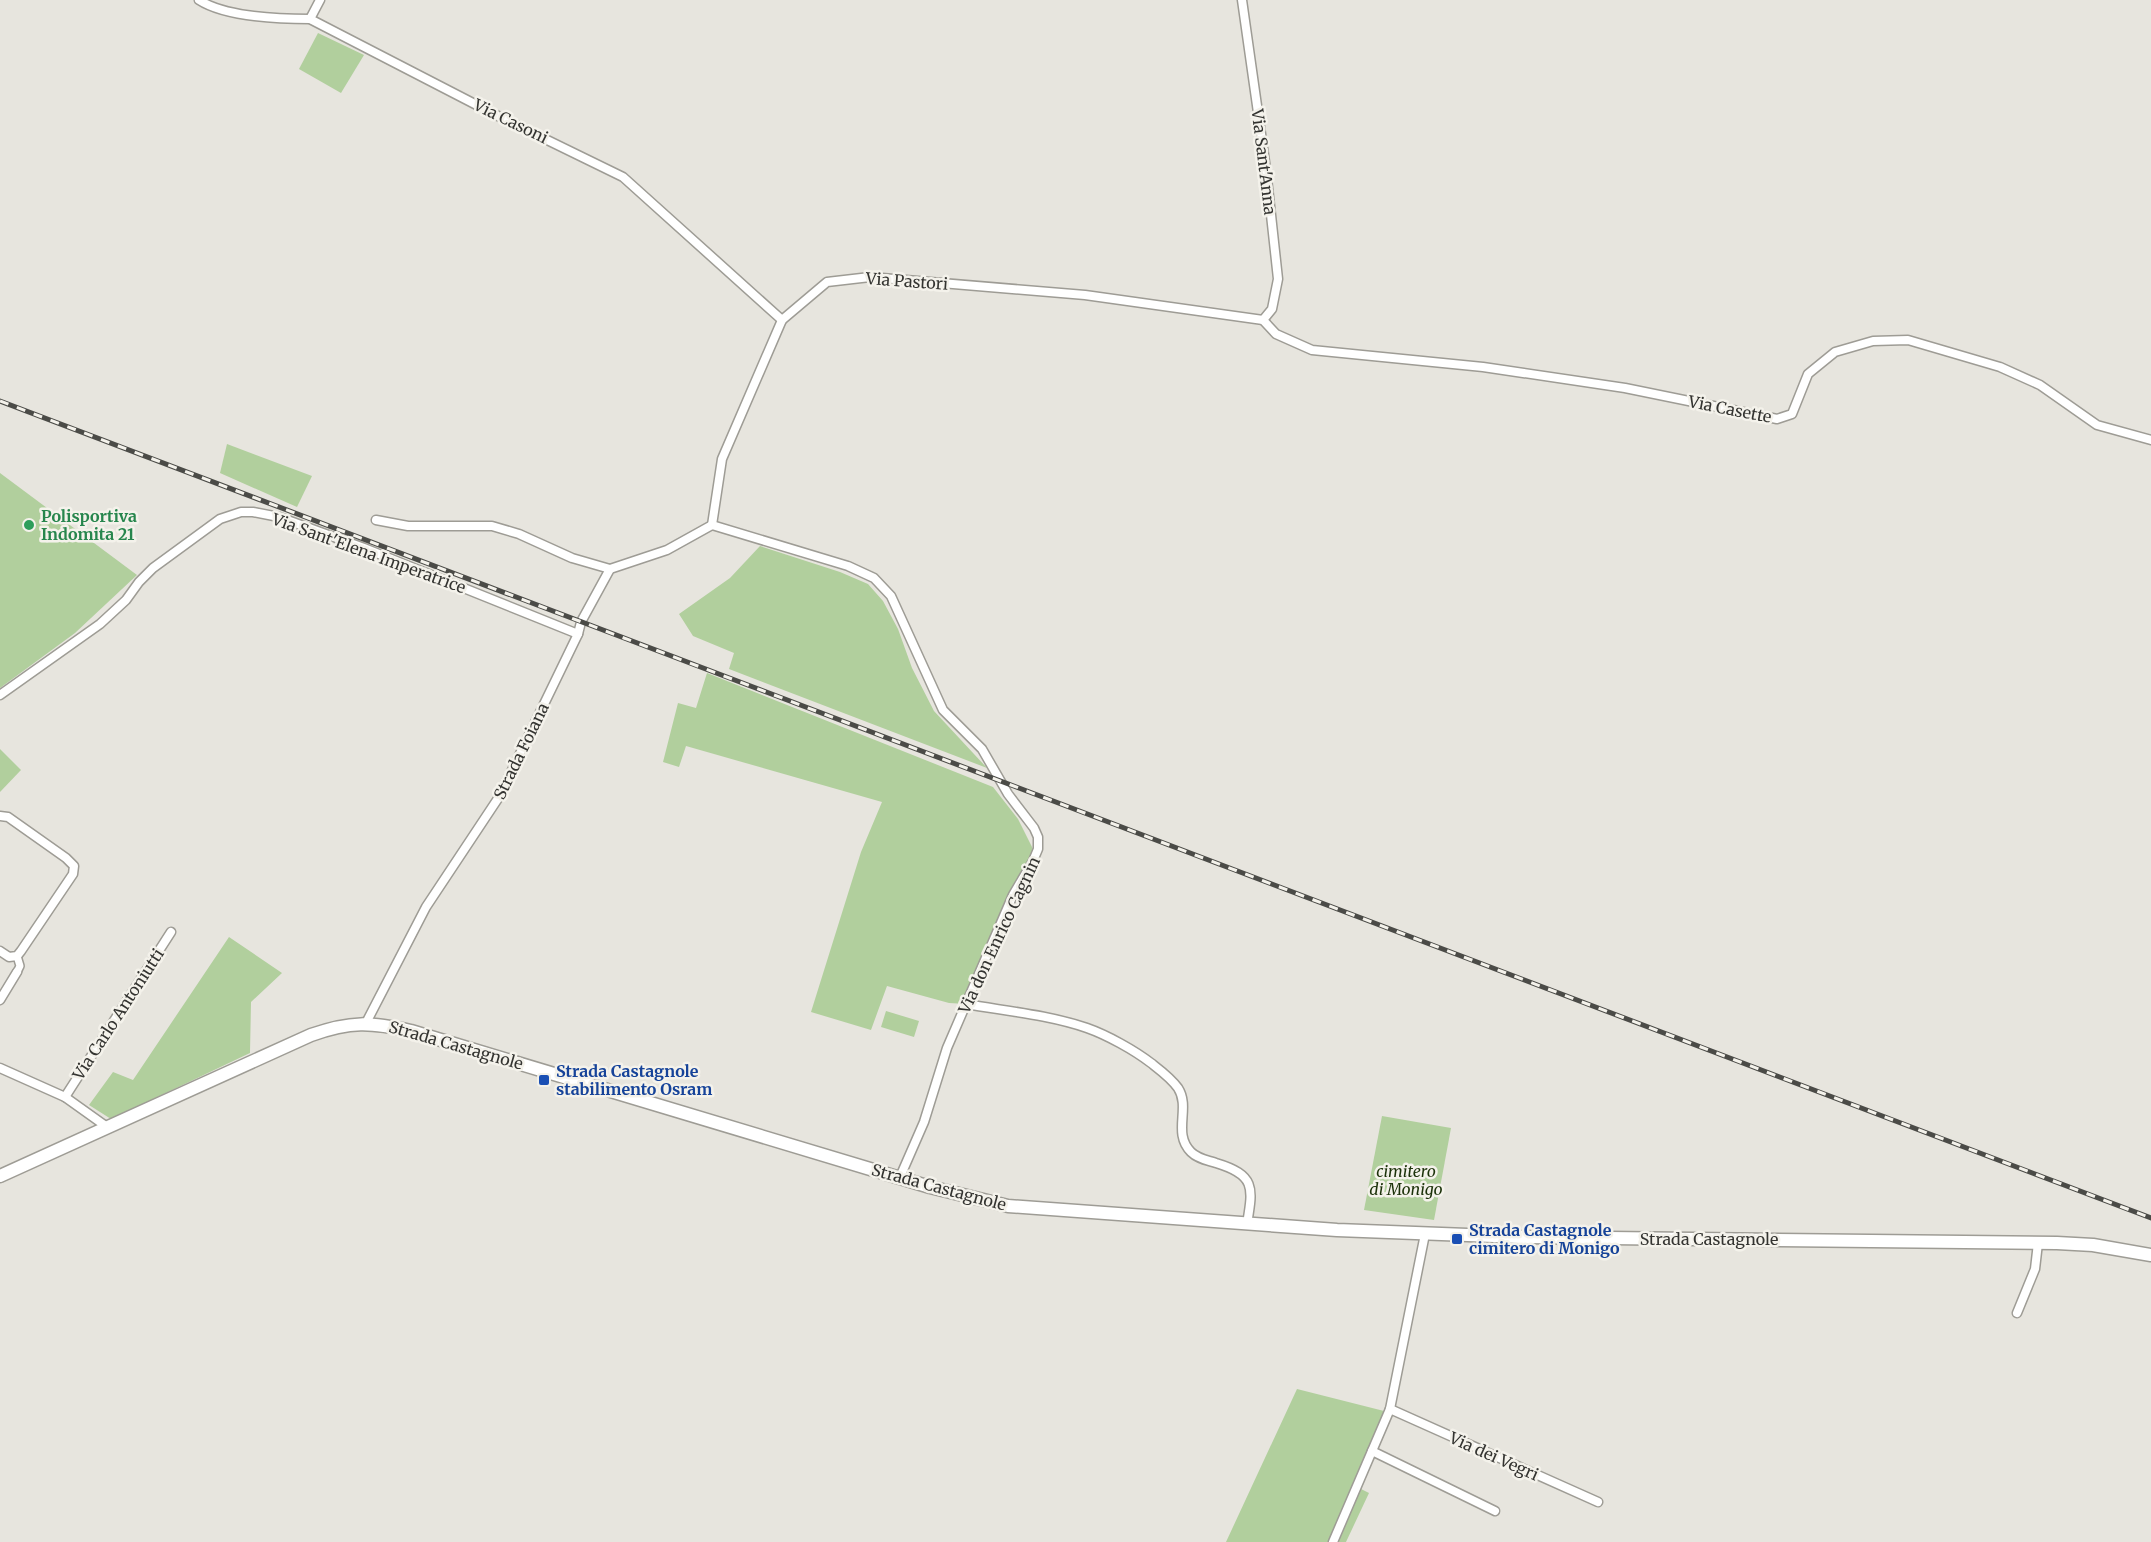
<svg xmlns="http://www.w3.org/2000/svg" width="2151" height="1542" font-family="Merriweather,serif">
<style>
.green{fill:#b1cf9d}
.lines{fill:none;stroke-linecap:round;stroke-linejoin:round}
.pedestrian-casing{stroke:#9e9c95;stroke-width:10}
.minor-casing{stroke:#9e9c95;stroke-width:11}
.secondary-casing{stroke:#9e9c95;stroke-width:15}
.pedestrian{stroke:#fff;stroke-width:7}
.minor{stroke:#fff;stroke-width:8}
.secondary{stroke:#fff;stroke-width:12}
.rail-casing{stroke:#4b4b47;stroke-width:5}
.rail{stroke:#f4f2eb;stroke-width:3;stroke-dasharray:9;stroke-linecap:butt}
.leisure-dot{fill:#2e9e5b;stroke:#f4f2eb;stroke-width:2}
.transit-dot{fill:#1a4fb4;stroke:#f4f2eb;stroke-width:2}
.labels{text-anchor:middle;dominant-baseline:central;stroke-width:5;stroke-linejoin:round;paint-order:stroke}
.street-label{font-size:16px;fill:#343431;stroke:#f4f2eb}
.leisure-label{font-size:16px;font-weight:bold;fill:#27864d;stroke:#f4f2eb;text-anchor:start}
.transit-label{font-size:16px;font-weight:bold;fill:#164399;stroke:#f4f2eb;text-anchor:start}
.park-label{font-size:16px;font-style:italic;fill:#1c320a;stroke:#f4f2eb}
</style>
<rect width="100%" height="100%" fill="#e7e5de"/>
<g class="green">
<polygon points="318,33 364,55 341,93 299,69"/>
<polygon points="227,444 312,476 297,507 220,473"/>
<polygon points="0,473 137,575 75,633 0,688"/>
<polygon points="760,546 840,572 868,584 883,601 898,629 912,668 934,711 987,768 729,669 734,653 693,636 679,614 730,578"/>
<polygon points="707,673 993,787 1018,819 1033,849 966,1004 949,1003 887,986 871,1030 811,1012 861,852 882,802 686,746 679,767 663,762 678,703 696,708"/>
<polygon points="0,749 21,770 0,792"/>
<polygon points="229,937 282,973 251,1002 250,1053 111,1119 89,1105 113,1072 133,1080"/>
<polygon points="886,1011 919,1021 914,1037 881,1027"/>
<polygon points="1382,1116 1451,1128 1434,1220 1364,1210"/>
<polygon points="1297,1389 1384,1411 1361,1489 1369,1493 1346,1542 1226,1542"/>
</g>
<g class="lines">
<defs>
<polyline id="pedestrian" points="17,956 20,966 17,972"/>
<g id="minor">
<path d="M199 0C225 17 279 19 310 19L498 116 623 177 782 320"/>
<polyline points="1242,0 1266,169 1278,279 1272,309 1263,320"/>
<polyline points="310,19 320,0"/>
<polyline points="1263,320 1276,334 1312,350 1483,367 1625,388 1777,419 1792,414 1808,374 1835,352 1873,341 1908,340 2000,367 2040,385 2097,425 2151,440"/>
<polyline points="376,520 408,526 492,526 519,534 572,558 610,569"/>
<polyline points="712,525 848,566 874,578 891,596 943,710 982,749 1008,794 1034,828 1038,837 1038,849 1033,861 1013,895 947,1048 924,1122 900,1177"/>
<polyline points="712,525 722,459 782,320 827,282 870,277 1085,295 1263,320"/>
<polyline points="0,695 100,624 126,600 139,582 153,568 220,519 241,512 253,512 279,517 364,548 578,634"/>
<polyline points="0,816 8,817 66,858 74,866 73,874 21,951 17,956 9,957 0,951"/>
<polyline points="0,1000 17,972"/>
<path d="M966 1004C1006 1011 1049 1015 1087 1028 1107 1035 1134 1050 1151 1063 1160 1070 1171 1078 1178 1088 1191 1108 1172 1133 1191 1152 1198 1159 1207 1160 1216 1163 1256 1175 1253 1188 1247 1224"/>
<polyline points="366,1023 426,907 499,797 578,634 581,622 610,569 667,550 712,525"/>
<polyline points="0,1068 65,1097 107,1127"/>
<polyline points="65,1097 171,932"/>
<polyline points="2017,1313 2035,1269 2038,1243"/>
<polyline points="1390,1409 1598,1502"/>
<polyline points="1372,1451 1495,1511"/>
<polyline points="1333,1542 1390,1409 1425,1234"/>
</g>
<path id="secondary" d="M0 1176 311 1035C351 1021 370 1022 411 1031L930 1187 1008 1206 1337 1230 1520 1237 2057 1243 2093 1245 2151 1255"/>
</defs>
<use href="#pedestrian" class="pedestrian-casing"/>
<use href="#minor" class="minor-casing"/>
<use href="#secondary" class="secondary-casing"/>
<use href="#pedestrian" class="pedestrian"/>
<use href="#minor" class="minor"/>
<use href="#secondary" class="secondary"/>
<defs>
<polyline id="rail" points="0,401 2151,1218"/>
</defs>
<use href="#rail" class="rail-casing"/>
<use href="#rail" class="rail"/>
</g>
<circle class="leisure-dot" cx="29" cy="525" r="6"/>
<g class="transit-dot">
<rect x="538" y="1074" width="12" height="12" rx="3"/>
<rect x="1451" y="1233" width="12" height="12" rx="3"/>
</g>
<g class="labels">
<g class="street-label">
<text transform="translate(511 121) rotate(26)">Via Casoni</text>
<text transform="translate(1264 162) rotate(83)">Via Sant'Anna</text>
<text transform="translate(907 281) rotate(4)">Via Pastori</text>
<text transform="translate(1730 409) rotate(11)">Via Casette</text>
<text transform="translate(369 553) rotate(20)">Via Sant'Elena Imperatrice</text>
<text transform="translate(521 751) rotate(-64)">Strada Foiana</text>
<text transform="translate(999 935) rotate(-65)">Via don Enrico Cagnin</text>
<text transform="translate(118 1014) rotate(-57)">Via Carlo Antoniutti</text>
<text transform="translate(456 1045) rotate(16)">Strada Castagnole</text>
<text transform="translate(939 1187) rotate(15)">Strada Castagnole</text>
<text x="1709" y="1239">Strada Castagnole</text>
<text transform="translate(1494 1456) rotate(24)">Via dei Vegri</text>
</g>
<g class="leisure-label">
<text x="41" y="516">Polisportiva<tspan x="41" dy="18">Indomita 21</tspan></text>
</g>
<g class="transit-label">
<text x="556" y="1071">Strada Castagnole<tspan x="556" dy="18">stabilimento Osram</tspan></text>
<text x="1469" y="1230">Strada Castagnole<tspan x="1469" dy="18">cimitero di Monigo</tspan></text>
</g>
<g class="park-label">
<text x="1406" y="1171">cimitero<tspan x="1406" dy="18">di Monigo</tspan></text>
</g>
</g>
</svg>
